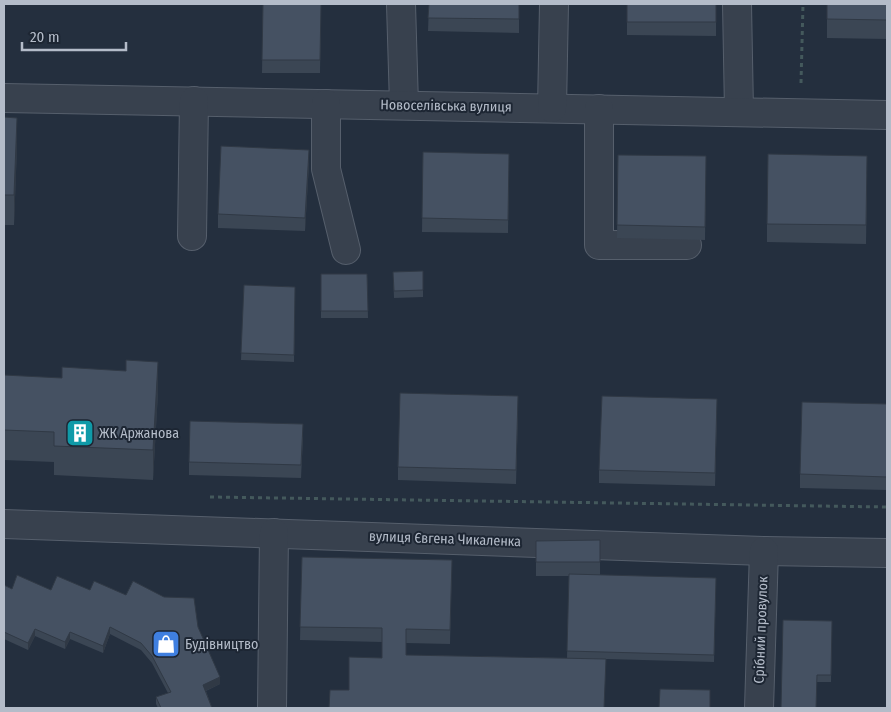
<svg xmlns="http://www.w3.org/2000/svg" width="891" height="712" font-family="'Fira Sans Condensed',sans-serif">
<style>
.lines{fill:none;stroke-linecap:round;stroke-linejoin:round}
.minor-casing{stroke:#565f6c;stroke-width:30}
.path{stroke:#44595c;stroke-width:3;stroke-dasharray:4 4;stroke-linecap:butt}
.minor{stroke:#38414e;stroke-width:28}
.wall{fill:#3b4654}
.shaded-wall{fill:#303945}
.building{fill:#455162;stroke:#303945}
.labels{text-anchor:middle;dominant-baseline:central;stroke-width:4;stroke-linejoin:round;paint-order:stroke}
.street-label{font-size:14px;fill:#b4bcc9;stroke:#1d2633}
.poi-label{font-size:14px;fill:#b4bcc9;stroke:#1d2633;text-anchor:start}
</style>
<rect width="100%" height="100%" fill="#242f3e"/>
<g class="lines">
<defs>
<g id="minor">
<polyline points="401,4 404,105"/>
<polyline points="737,4 739,111"/>
<polyline points="4,98 887,115"/>
<polyline points="326,104 326,169 346,250"/>
<polyline points="552,108 554,4"/>
<polyline points="599,109 599,245 687,245"/>
<polyline points="192,236 194,101"/>
<polyline points="4,524 764,551 887,553"/>
<polyline points="272,708 274,533"/>
<polyline points="759,708 764,551"/>
</g>
</defs>
<use href="#minor" class="minor-casing"/>
<g class="path">
<polyline points="801,83 803,4"/>
<polyline points="210,497 887,507"/>
</g>
<use href="#minor" class="minor"/>
</g>
<g class="wall">
<polygon points="263,4 321,4 320,73 262,73"/>
<polygon points="429,4 519,4 519,33 428,31"/>
<polygon points="627,4 716,4 716,36 627,35"/>
<polygon points="827,4 887,4 887,39 827,38"/>
<polygon points="4,117 17,147 14,225 4,225"/>
<polygon points="423,152 509,154 508,233 422,232"/>
<polygon points="618,155 706,156 705,240 617,238"/>
<polygon points="309,163 305,231 218,228 218,214"/>
<polygon points="867,174 866,244 767,242 767,224"/>
<polygon points="423,271 423,297 394,298 393,272"/>
<polygon points="321,274 367,274 368,318 321,318"/>
<polygon points="244,285 295,287 294,362 241,360"/>
<polygon points="4,375 158,392 153,480 54,475 54,462 4,460"/>
<polygon points="887,404 887,490 800,488 800,474"/>
<polygon points="518,410 516,484 398,480 398,467"/>
<polygon points="717,413 715,486 599,483 599,470"/>
<polygon points="303,437 301,478 189,475 189,462"/>
<polygon points="600,540 600,575 716,578 714,662 606,659 349,690 382,658 382,642 300,640 302,557 452,560 450,644 406,643 406,655 567,658 569,576 536,576 536,541"/>
<polygon points="4,585 12,589 90,590 198,627 220,684 206,691 212,708 158,708 156,704 156,697 168,693 152,663 141,650 110,634 103,653 70,639 65,649 35,636 28,650 4,639"/>
<polygon points="783,620 832,621 831,682 817,682"/>
</g>
<g class="shaded-wall">
<polygon points="17,118 17,147 14,225 14,195"/>
<polygon points="309,150 309,163 305,231 305,218"/>
<polygon points="158,362 158,392 153,480 153,450"/>
<polygon points="110,627 110,634 103,653 103,646"/>
<polygon points="35,629 35,636 28,650 28,643"/>
<polygon points="70,632 70,639 65,649 65,642"/>
<polygon points="220,677 220,684 203,692 203,685"/>
</g>
<g class="building">
<polygon points="263,4 321,4 320,60 262,60"/>
<polygon points="429,4 519,4 519,19 428,18"/>
<rect x="627" y="4" width="89" height="18"/>
<polygon points="827,4 887,4 887,20 827,19"/>
<polygon points="4,117 17,118 14,195 4,195"/>
<polygon points="221,146 309,150 305,218 218,214"/>
<polygon points="423,152 509,154 508,220 422,218"/>
<polygon points="768,154 867,156 866,225 767,224"/>
<polygon points="618,155 706,156 705,227 617,225"/>
<polygon points="423,271 423,290 394,291 393,272"/>
<polygon points="321,274 367,274 368,311 321,311"/>
<polygon points="244,285 295,287 294,355 241,353"/>
<polygon points="126,360 158,362 153,450 54,446 54,432 4,430 4,375 62,378 62,367 126,371"/>
<polygon points="400,393 518,396 516,470 398,467"/>
<polygon points="602,396 717,399 715,473 599,470"/>
<polygon points="802,402 887,404 887,477 800,474"/>
<polygon points="190,421 303,424 301,465 189,462"/>
<polygon points="600,540 600,562 536,562 536,541"/>
<polygon points="302,557 452,560 450,630 406,629 406,655 606,659 604,708 329,708 330,690 349,690 349,657 382,658 382,628 300,627"/>
<polygon points="569,574 716,578 714,655 567,651"/>
<polygon points="17,575 51,590 57,576 90,590 94,581 126,595 133,581 164,597 194,598 198,627 220,677 203,685 212,708 161,708 156,697 171,692 152,656 141,643 110,627 103,646 70,632 65,642 35,629 28,643 4,632 4,585 12,589"/>
<polygon points="783,620 832,621 831,675 817,675 816,708 781,708"/>
<polygon points="660,689 710,690 710,708 659,708"/>
</g>
<defs>
<symbol id="building-square" viewBox="-11 -11 22 22"><rect x="-9" y="-9" width="18" height="18" rx="4" fill="#0f9aa8" stroke="#1d2633"/><path d="M-4-6H4V6H1V3H-1V6H-4ZM-2.5-4.3h1.7v1.8h-1.7ZM.8-4.3h1.7v1.8H.8ZM-2.5-1h1.7V.8h-1.7ZM.8-1h1.7V.8H.8Z" fill="#fff"/></symbol>
<symbol id="shop-square" viewBox="-11 -11 22 22"><rect x="-9" y="-9" width="18" height="18" rx="4" fill="#3f7fe0" stroke="#1d2633"/><path d="M-5-2.5h2.3a2.7 3.5 0 0 1 5.4 0H5L5.5 6h-11ZM-1.5-2.5h3a1.5 2.3 0 0 0-3 0Z" fill="#fff"/></symbol>
</defs>
<g fill-rule="evenodd">
<use href="#building-square" x="64" y="417" width="32" height="32"/>
<use href="#shop-square" x="150" y="628" width="32" height="32"/>
</g>
<g class="labels">
<g class="street-label">
<text transform="translate(446 106) rotate(1)">Новоселівська вулиця</text>
<text transform="translate(445 539) rotate(2)">вулиця Євгена Чикаленка</text>
<text transform="translate(761 630) rotate(-88)">Срібний провулок</text>
</g>
<g class="poi-label">
<text x="99" y="433">ЖК Аржанова</text>
<text x="185" y="644">Будівництво</text>
</g>
</g>
<rect width="891" height="712" fill="none" stroke="#b4bcc9" stroke-width="10"/>
<path d="M22 42v8h104v-8" fill="none" stroke="#b4bcc9" stroke-width="2.5"/>
<text x="30" y="42" font-size="15" fill="#b4bcc9" stroke="#1d2633" stroke-width="4" paint-order="stroke">20 m</text>
</svg>
